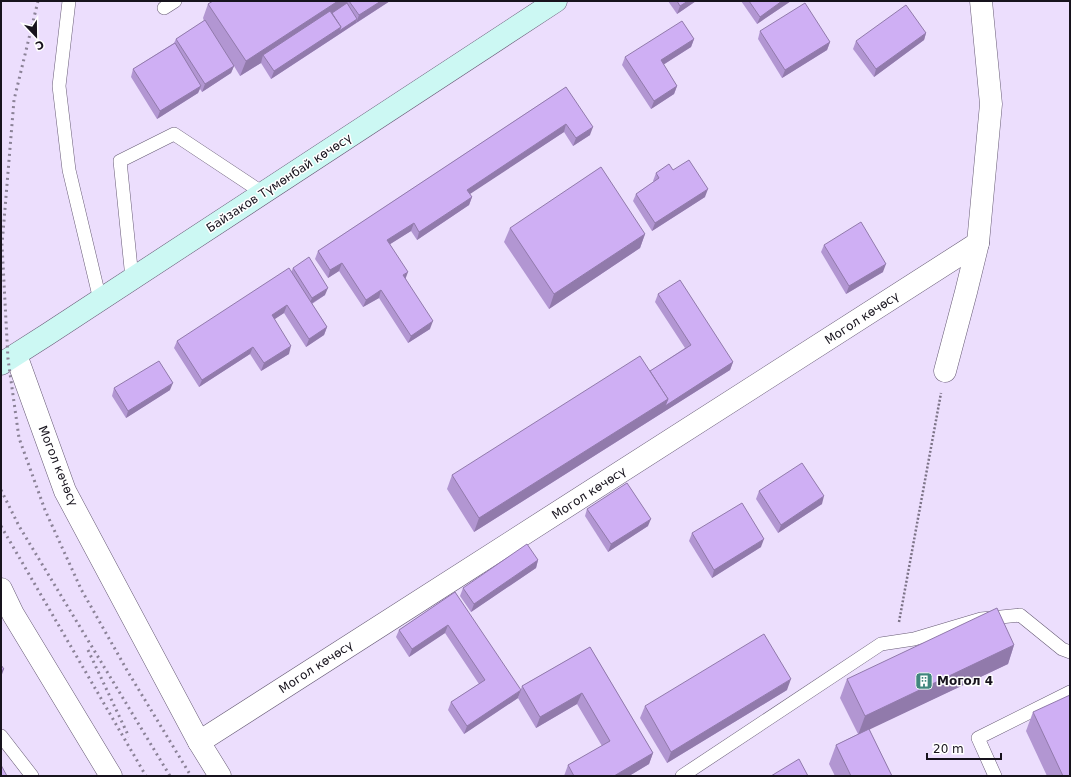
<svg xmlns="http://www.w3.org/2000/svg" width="1071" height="777" font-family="'DejaVu Sans',sans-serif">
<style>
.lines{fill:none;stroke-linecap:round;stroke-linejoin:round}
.service-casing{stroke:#675b75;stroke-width:14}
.minor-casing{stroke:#675b75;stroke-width:23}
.secondary-casing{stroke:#675b75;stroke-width:23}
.path{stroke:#7b7286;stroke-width:2.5;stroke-dasharray:2 2;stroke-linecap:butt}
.service{stroke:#fff;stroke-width:13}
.minor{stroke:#fff;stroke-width:22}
.secondary{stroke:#ccf8f3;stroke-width:22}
.rail{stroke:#8b8297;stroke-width:3;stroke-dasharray:2 4;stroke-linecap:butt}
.wall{fill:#b296d2}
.shaded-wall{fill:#917aab}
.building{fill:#cfaff4;stroke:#917aab}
.labels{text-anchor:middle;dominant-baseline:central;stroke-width:3;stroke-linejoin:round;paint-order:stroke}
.street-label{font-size:12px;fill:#17131d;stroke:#fff}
.poi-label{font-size:12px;font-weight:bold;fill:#17131d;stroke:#fff;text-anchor:start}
</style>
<rect width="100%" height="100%" fill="#ecdefd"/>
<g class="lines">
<defs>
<g id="service">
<polyline points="69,1 59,86 69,170 100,300"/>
<polyline points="164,8 175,1"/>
<polyline points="132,278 120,161 174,134 263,193"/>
<polyline points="1,736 32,776"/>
<polyline points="682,776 881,644 914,639 981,619 1020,615 1062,649 1070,652"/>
<polyline points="995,776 978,738 1070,692"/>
</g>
<g id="minor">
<polyline points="16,355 65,491 199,742 220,776"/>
<polyline points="945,371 966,292 978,243 991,104 981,1"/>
<polyline points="1,589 13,614 111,776"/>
<polyline points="199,742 978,243"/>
</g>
<polyline id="secondary" points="1,364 48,334 556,1"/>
</defs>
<use href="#service" class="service-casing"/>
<use href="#minor" class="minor-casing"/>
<use href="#secondary" class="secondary-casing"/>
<polyline class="path" points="899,622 941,393"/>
<use href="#service" class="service"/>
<use href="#minor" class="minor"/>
<use href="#secondary" class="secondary"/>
<g class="rail">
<polyline points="38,1 14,100 2,245 8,359 19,438 45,510 81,589 128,672 191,776"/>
<polyline points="1,490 19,526 170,776"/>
<polyline points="1,526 146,776"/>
<polyline points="88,650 129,737"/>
</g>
</g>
<g class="wall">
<polygon points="213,1 390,1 271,79 261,63 240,76 234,66 231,73 202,92 200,89 198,93 157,119 131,77 133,69 174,43 176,39 204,21 203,18 208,4"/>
<polygon points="668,1 696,1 677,14"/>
<polygon points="741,1 791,1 757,24"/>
<polygon points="760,31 830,42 827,50 782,78 758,39"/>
<polygon points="926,33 924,40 874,77 853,49 856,41"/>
<polygon points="694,39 691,47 663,65 677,86 674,94 651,109 622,65 625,57"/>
<polygon points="566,87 590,135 573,146 564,132 469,194 472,197 469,205 417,240 411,231 390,244 406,279 430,329 408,343 379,298 363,307 339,271 328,278 315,259 318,251"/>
<polygon points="673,170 705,197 652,231 633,201 636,194 654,182 653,181 656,173"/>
<polygon points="510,228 645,234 640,248 549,309 504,242"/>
<polygon points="824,245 883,272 846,294 821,252"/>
<polygon points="293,268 325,295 312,304 327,327 324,335 306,347 284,313 274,319 289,354 261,371 250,354 199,387 174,348 177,341 291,272"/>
<polygon points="658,294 733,362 730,370 662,413 474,532 447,489 452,475 650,371 685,348 655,302"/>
<polygon points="114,388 170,390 126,418 112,396"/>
<polygon points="759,491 822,504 778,533 756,499"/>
<polygon points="587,509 648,526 608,552 585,516"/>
<polygon points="692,533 761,547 712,578 689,541"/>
<polygon points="538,560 536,568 471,612 460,596 463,588"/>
<polygon points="455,592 518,698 464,734 448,710 451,702 479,684 445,633 409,657 396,637 399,630"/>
<polygon points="1014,645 1008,664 869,729 892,776 835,776 829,764 836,745 858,734 840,698 847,679"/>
<polygon points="590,647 653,753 649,764 629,776 564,776 568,765 602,746 577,704 536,728 518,698 522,686"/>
<polygon points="787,690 667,763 640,718 645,706"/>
<polygon points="1033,712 1070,776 1047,776 1026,731"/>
</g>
<g class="shaded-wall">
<polygon points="338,1 348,1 346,7 263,55 261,63 240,76 246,61"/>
<polygon points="381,1 390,1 356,23 359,15"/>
<polygon points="688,1 696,1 677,14 680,6"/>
<polygon points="782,1 791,1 757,24 760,17"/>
<polygon points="357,19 356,23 338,35 339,31"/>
<polygon points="341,27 338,35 271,79 274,71"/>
<polygon points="926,33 924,40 874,77 876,69"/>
<polygon points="694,39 691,47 658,68 661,60"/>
<polygon points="830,42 827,50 782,78 785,70"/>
<polygon points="234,66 231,73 202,92 205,84"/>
<polygon points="201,86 198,93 157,119 160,111"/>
<polygon points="677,86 674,94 651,109 654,101"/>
<polygon points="566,124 564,132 464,198 467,190"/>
<polygon points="593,127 590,135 573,146 576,138"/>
<polygon points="708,189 705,197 652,231 655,223"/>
<polygon points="472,197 469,205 417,240 419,232"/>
<polygon points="414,223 411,231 384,248 387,240"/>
<polygon points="645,234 640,248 549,309 554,294"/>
<polygon points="342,263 339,271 328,278 330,270"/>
<polygon points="886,264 883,272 846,294 849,286"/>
<polygon points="408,272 405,280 403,275"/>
<polygon points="328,288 325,295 309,305 312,298"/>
<polygon points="381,290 379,298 363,307 366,300"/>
<polygon points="287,305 284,313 269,323 272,315"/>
<polygon points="433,321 430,329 408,343 411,336"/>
<polygon points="327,327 324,335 306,347 309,339"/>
<polygon points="291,346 289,354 261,371 264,363"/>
<polygon points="253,347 250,354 199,387 202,380"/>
<polygon points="733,362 730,370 662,413 474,532 479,518 668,399"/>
<polygon points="173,383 170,390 126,418 128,411"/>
<polygon points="824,496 822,504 778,533 781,525"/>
<polygon points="651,519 648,526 608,552 611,544"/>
<polygon points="764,539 761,547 712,578 714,570"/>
<polygon points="538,560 536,568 471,612 474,604"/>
<polygon points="448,625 445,633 409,657 412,649"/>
<polygon points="1014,645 1008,664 858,735 865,716"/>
<polygon points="4,669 1,677 1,671"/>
<polygon points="791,679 787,690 667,763 671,752"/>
<polygon points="521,690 518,698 464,734 467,726"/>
<polygon points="582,693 577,704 536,728 540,717"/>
<polygon points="653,753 649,764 629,776 614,776"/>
</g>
<g class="building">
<polygon points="213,1 338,1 246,61 208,4"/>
<polygon points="349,1 381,1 359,15"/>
<polygon points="677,1 688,1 680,6"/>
<polygon points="749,1 782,1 760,17"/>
<polygon points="347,3 357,19 339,31 341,27 332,13"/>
<polygon points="805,3 830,42 785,70 760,31"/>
<polygon points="906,5 926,33 876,69 856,41"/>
<polygon points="330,11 341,27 274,71 263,55"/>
<polygon points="205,20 234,66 205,84 176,39"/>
<polygon points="682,21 694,39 661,60 677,86 654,101 625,57"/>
<polygon points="175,43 201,86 160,111 133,69"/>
<polygon points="566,87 593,127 576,138 566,124 467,190 472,197 419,232 414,223 387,240 408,272 403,275 433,321 411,336 381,290 366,300 342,263 330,270 318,251"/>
<polygon points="689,160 708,189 655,223 636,194 659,178 656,173 669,164 673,170"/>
<polygon points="601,167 645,234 554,294 510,228"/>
<polygon points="861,222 886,264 849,286 824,245"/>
<polygon points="309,257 328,288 312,298 293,268"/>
<polygon points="289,268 327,327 309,339 287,305 272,315 291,346 264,363 253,347 202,380 177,341"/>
<polygon points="680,280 733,362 665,406 668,399 650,371 691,345 658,294"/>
<polygon points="640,356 668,399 479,518 452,475"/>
<polygon points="159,361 173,383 128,411 114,388"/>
<polygon points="802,463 824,496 781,525 759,491"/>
<polygon points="627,483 651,519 611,544 587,509"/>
<polygon points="742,503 764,539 714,570 692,533"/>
<polygon points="527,544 538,560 474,604 463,588"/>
<polygon points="455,592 521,690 467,726 451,702 485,680 448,625 412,649 399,630"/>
<polygon points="997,608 1014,645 865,716 847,679"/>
<polygon points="764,634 791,679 671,752 645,706"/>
<polygon points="590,647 653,753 614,776 574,776 568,765 610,741 582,693 540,717 522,686"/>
<polygon points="1,665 4,669 1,671"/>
<polygon points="1070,695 1070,776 1063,776 1033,712"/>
<polygon points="869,729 892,776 851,776 836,745"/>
<polygon points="799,759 808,776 771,776"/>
<polygon points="1,765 7,776 1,776"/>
</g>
<defs>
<symbol id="building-square" viewBox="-11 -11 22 22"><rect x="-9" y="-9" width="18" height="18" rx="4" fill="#40867d" stroke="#fff"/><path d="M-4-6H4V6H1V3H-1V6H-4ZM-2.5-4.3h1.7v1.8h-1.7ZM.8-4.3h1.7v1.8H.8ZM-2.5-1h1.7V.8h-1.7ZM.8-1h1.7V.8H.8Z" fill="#fff"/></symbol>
</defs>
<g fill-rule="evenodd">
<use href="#building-square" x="914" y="671" width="20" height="20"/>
</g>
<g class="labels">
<g class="street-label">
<text transform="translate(279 183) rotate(-33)">Байзаков Түмөнбай көчөсү</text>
<text transform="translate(862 318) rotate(-33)">Могол көчөсү</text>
<text transform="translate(58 466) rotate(68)">Могол көчөсү</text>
<text transform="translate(589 493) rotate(-33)">Могол көчөсү</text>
<text transform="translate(316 667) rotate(-33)">Могол көчөсү</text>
</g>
<g class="poi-label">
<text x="937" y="681">Могол 4</text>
</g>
</g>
<rect width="1071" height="777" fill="none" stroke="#17131d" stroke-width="4"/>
<g transform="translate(36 36) rotate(158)" stroke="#ffffff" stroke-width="3" paint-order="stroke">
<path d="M0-3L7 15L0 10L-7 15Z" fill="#17131d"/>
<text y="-6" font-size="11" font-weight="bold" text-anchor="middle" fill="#17131d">С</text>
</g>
<path d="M927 753v6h74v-6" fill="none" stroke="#17131d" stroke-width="2"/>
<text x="933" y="753" font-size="12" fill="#17131d" stroke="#ffffff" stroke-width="3" paint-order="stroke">20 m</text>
</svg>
